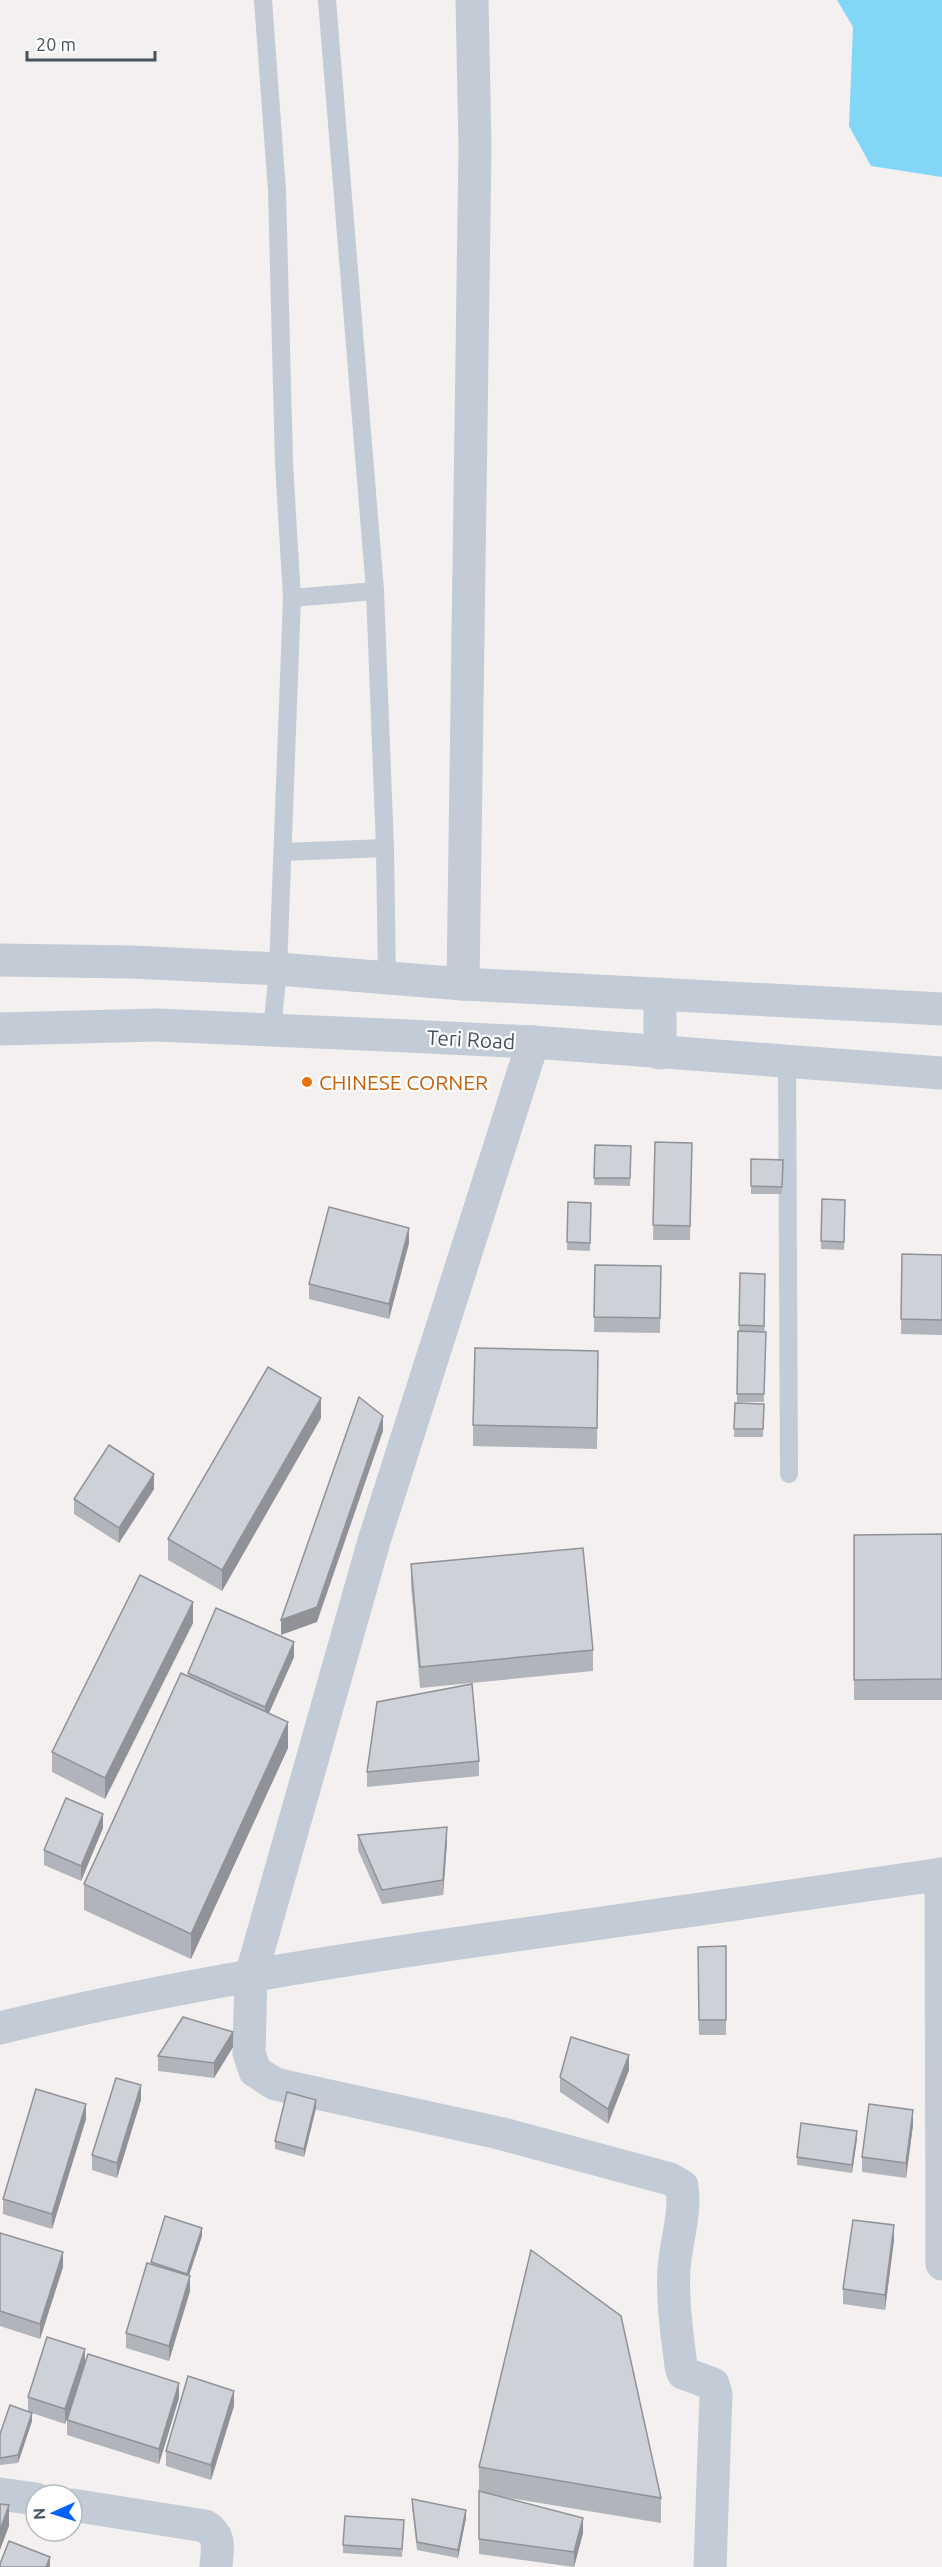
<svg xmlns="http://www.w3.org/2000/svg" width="942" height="2567" font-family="Ubuntu,sans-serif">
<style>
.water{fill:#82d7f6}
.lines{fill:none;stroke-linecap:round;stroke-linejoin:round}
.service{stroke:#c2cbd6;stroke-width:18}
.minor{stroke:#c2cbd6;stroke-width:33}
.tertiary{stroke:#c2cbd6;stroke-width:33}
.wall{fill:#b1b4ba}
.shaded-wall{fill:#909297}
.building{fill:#ced1d8;stroke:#909297;stroke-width:1.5}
.food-dot{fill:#e8710a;stroke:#fff;stroke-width:2}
.labels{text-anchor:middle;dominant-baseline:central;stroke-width:4.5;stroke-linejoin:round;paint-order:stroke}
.street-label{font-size:21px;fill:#455260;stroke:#fff}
.food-label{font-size:21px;fill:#c56008;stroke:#fff;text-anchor:start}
</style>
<rect width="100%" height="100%" fill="#f3f0ef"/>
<polygon class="water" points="837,0 942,0 942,177 871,166 849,126 853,27"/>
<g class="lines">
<g class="service">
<polyline points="263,0 277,191 284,463 292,598 278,969 272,1031"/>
<polyline points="327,0 375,591 385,848 387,977"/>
<polyline points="292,598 375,591"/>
<polyline points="283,852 385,848"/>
<polyline points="787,1062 789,1474"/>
</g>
<g class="minor">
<polyline points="463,984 475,147 472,0"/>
<path d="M533 1042 374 1541 251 1976 249 2053 255 2071 275 2084 499 2133 670 2179 682 2186C686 2214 676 2241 674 2269 672 2301 677 2334 681 2366L683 2373 713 2384 716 2394 710 2567"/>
<polyline points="941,1874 942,2264"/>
<path d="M0 2028C177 1984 358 1957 538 1932 673 1913 807 1894 942 1874"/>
<polyline points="0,2494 36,2499"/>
<path d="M72 2505 205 2526C222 2536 217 2549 216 2567"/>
</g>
<g class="tertiary">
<polyline points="0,960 132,962 278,969 463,984 942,1009"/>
<polyline points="0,1029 157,1025 408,1036 533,1042 942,1073"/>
<polyline points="660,1053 660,995"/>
</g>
</g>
<g class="wall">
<polygon points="655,1142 692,1143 690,1240 653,1240"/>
<polygon points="595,1145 631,1146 630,1186 594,1185"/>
<polygon points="751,1159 783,1160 782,1194 751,1194"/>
<polygon points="822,1199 845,1200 844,1250 821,1249"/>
<polygon points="568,1202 591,1203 590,1251 567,1250"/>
<polygon points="409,1243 389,1319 309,1299 309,1284"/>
<polygon points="902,1254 942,1255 942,1335 901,1334"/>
<polygon points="595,1265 661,1266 660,1333 594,1332"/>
<polygon points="740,1273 765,1274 764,1402 737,1402 738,1331 739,1331"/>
<polygon points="598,1371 597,1449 473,1446 473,1425"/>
<polygon points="735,1403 764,1404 763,1437 734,1437"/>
<polygon points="321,1418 222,1591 168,1560 168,1539"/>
<polygon points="154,1489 119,1543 74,1514 74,1499"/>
<polygon points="942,1534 942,1700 854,1700 854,1535"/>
<polygon points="411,1564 593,1650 593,1671 420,1688 411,1585"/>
<polygon points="193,1623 105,1799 52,1772 52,1752"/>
<polygon points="294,1657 269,1713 288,1748 191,1959 84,1910 84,1884 188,1676 188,1673"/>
<polygon points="479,1761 479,1776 367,1787 367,1772"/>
<polygon points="103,1828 81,1881 44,1865 44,1850"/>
<polygon points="358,1835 447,1842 443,1895 382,1904 358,1850"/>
<polygon points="726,1946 726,2035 699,2035 698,1947"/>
<polygon points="233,2047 214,2078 158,2071 158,2056"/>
<polygon points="629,2070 608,2124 560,2092 560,2077"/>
<polygon points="141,2100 117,2178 92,2170 92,2155"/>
<polygon points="316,2108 304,2157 275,2149 275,2141"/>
<polygon points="86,2119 52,2229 3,2214 3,2199"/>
<polygon points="913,2125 906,2178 862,2172 862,2157"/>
<polygon points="857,2139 852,2173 797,2165 797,2157"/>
<polygon points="0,2233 63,2267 40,2339 0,2326"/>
<polygon points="202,2236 189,2276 190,2291 169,2361 126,2348 126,2333 151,2264 151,2262"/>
<polygon points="894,2240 885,2310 843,2304 843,2289"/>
<polygon points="85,2364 179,2398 159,2464 67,2435 67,2420 84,2368 65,2424 32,2413 32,2421 18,2463 0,2465 0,2434 28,2412 28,2397"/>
<polygon points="234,2406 211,2480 166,2466 166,2451"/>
<polygon points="479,2467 661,2498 661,2523 498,2496 583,2533 574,2567 479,2554"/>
<polygon points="412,2499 466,2518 458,2558 417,2550 412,2507"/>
<polygon points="404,2528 402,2557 343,2553 343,2545"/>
</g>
<g class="shaded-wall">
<polygon points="409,1228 409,1243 389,1319 389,1304"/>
<polygon points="321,1398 321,1418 222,1591 222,1570"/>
<polygon points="383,1416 383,1431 317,1622 281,1635 281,1620"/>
<polygon points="154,1474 154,1489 119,1543 119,1528"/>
<polygon points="193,1602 193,1623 105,1799 105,1778"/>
<polygon points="294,1642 294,1657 265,1722 265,1707"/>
<polygon points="288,1722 288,1748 191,1959 191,1934"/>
<polygon points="103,1814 103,1828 81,1881 81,1866"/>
<polygon points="447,1827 447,1842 443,1895 443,1880"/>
<polygon points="233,2032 233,2047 214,2078 214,2063"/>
<polygon points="629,2055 629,2070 608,2124 608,2109"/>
<polygon points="141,2085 141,2100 117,2178 117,2163"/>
<polygon points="316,2100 316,2108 304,2157 304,2149"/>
<polygon points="86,2104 86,2119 52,2229 52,2214"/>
<polygon points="913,2110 913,2125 906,2178 906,2163"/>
<polygon points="857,2131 857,2139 852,2173 852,2165"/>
<polygon points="894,2225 894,2240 885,2310 885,2295"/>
<polygon points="202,2228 202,2236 187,2281 187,2274"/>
<polygon points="63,2252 63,2267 40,2339 40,2324"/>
<polygon points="190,2276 190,2291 169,2361 169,2346"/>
<polygon points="85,2349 85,2364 65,2424 65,2409"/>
<polygon points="179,2383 179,2398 159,2464 159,2449"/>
<polygon points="234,2391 234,2406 211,2480 211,2465"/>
<polygon points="32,2413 32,2421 18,2463 18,2455"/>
<polygon points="9,2505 9,2526 0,2550 0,2530"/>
<polygon points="466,2510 466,2518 458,2558 458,2550"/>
<polygon points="583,2518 583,2533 574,2567 574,2552"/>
<polygon points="50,2557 50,2567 46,2567"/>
</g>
<g class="building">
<polygon points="655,1142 692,1143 690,1226 653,1225"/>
<polygon points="595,1145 631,1146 630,1178 594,1178"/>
<polygon points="751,1159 783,1160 782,1187 751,1186"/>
<polygon points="822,1199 845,1200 844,1242 821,1241"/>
<polygon points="568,1202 591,1203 590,1243 567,1242"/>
<polygon points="329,1207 409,1228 389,1304 309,1284"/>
<polygon points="902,1254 942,1255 942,1320 901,1319"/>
<polygon points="595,1265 661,1266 660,1318 594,1317"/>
<polygon points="740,1273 765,1274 764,1326 739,1325"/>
<polygon points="738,1331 766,1332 764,1394 737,1394"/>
<polygon points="475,1348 598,1351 597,1428 473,1425"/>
<polygon points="268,1367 321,1398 222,1570 168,1539"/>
<polygon points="359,1397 383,1416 317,1607 281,1620"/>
<polygon points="735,1403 764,1404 763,1429 734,1429"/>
<polygon points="109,1445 154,1474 119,1528 74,1499"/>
<polygon points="942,1534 942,1679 854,1680 854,1535"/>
<polygon points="583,1548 593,1650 420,1667 411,1564"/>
<polygon points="140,1575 193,1602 105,1778 52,1752"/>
<polygon points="216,1608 294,1642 265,1707 188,1673"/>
<polygon points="181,1673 288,1722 191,1934 84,1884"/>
<polygon points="472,1684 479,1761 367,1772 377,1702"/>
<polygon points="66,1798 103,1814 81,1866 44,1850"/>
<polygon points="447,1827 443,1880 382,1890 358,1835"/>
<polygon points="726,1946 726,2020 699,2020 698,1947"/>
<polygon points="183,2017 233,2032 214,2063 158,2056"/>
<polygon points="571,2037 629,2055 608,2109 560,2077"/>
<polygon points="116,2078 141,2085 117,2163 92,2155"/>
<polygon points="36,2089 86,2104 52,2214 3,2199"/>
<polygon points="287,2092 316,2100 304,2149 275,2141"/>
<polygon points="869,2104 913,2110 906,2163 862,2157"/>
<polygon points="801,2123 857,2131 852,2165 797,2157"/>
<polygon points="165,2216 202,2228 187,2274 151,2262"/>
<polygon points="853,2220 894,2225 885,2295 843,2289"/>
<polygon points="0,2233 63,2252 40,2324 0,2311"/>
<polygon points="531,2250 621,2316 661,2498 479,2467"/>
<polygon points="147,2263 190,2276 169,2346 126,2333"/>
<polygon points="47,2337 85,2349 65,2409 28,2397"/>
<polygon points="88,2354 179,2383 159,2449 67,2420"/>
<polygon points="188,2376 234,2391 211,2465 166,2451"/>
<polygon points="10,2405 32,2413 18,2455 0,2458 0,2434"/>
<polygon points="479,2491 583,2518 574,2552 479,2539"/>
<polygon points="412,2499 466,2510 458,2550 417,2542"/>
<polygon points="0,2504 9,2505 0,2530"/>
<polygon points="345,2516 404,2520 402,2549 343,2545"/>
<polygon points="9,2541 50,2557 46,2567 0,2567 0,2564"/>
</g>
<circle class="food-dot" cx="307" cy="1082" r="6"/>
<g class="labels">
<g class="street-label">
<text transform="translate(471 1039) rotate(3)">Teri Road</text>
</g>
<g class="food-label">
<text x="319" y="1082">CHINESE CORNER</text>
</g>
</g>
<g transform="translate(54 2513) rotate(267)"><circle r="28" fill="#ffffff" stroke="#b5babf" stroke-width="1.5"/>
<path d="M0-4.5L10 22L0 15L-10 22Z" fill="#0461f8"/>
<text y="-9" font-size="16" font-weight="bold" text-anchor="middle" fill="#455260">N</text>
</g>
<path d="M27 51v9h128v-9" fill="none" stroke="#455260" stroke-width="3"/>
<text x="36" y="51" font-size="18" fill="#455260" stroke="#ffffff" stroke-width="4.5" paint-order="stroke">20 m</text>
</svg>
